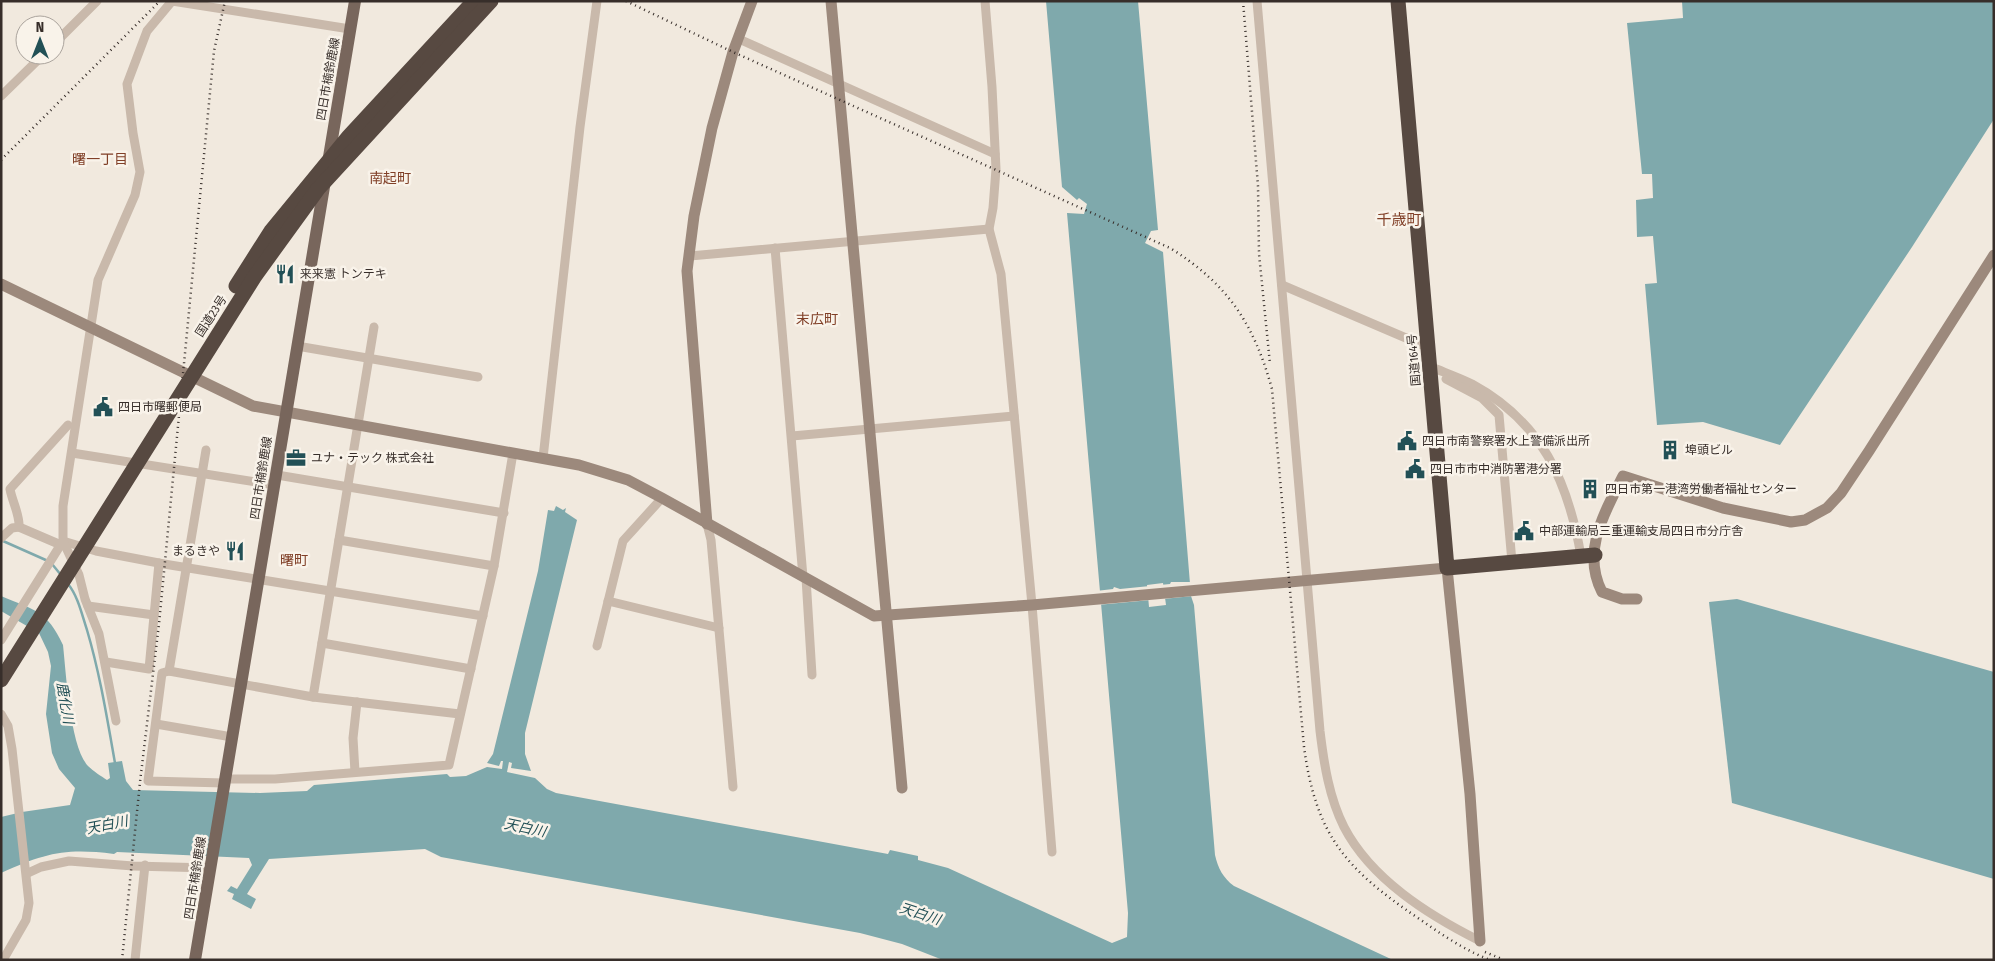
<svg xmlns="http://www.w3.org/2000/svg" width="1995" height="961" font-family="'Fira Sans Condensed','Noto Sans JP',sans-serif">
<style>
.water{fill:#7fa9ac;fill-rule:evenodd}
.pier{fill:#f1e9de}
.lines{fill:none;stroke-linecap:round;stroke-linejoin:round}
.stream{stroke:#7fa9ac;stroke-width:2.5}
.street{stroke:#c9b9ab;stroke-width:9}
.secondary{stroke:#9c897c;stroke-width:11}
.primary{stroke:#78665c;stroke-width:12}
.highway{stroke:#574941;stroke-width:15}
.rail{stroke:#372e2a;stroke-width:2.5;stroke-dasharray:1 4;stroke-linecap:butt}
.highway-bridge{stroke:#574941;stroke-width:15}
.labels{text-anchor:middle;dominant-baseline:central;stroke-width:5;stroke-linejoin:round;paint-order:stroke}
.street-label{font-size:12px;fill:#372e2a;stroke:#f9f3ea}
.poi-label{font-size:12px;fill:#372e2a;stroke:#f9f3ea;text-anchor:start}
.neighbourhood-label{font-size:14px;fill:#814028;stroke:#f9f3ea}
.water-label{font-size:14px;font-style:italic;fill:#225056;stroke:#f9f3ea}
.quarter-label{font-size:15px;fill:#814028;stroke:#f9f3ea}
</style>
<rect width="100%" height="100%" fill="#f1e9de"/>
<g class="water">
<path d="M1046 1H1138L1158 230 1151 231 1145 243 1163 252 1191 596 1194 605 1215 855C1218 868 1223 878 1234 886L1393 960H943L902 944 860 933 441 857 425 849 269 859 247 894 256 899 251 909 232 899 234 894 227 891 231 886 237 889 252 865 249 858 117 852 114 854C65 848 46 853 1 873V817L22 812 70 805 75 788 59 769 52 753 46 714 51 666 48 652 39 633 1 611V596C34 610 47 610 63 645 66 672 70 747 88 766 93 771 101 776 107 780L110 778 108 763 122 761 126 781 133 790 260 793 307 791 314 785 447 774 450 777 466 776 487 767 502 769 503 761H501L499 766 487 763 493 754 538 571 548 510 554 511 556 506 563 510 566 508 565 512 577 520 525 733V754L531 771 511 768 512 763 509 762 507 772 535 778 547 789 556 793 888 854 890 850 918 856V860L948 868 1112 943 1127 937 1128 913 1067 213 1084 214 1087 204 1079 198 1077 200 1062 187ZM1163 583 1166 605 1149 607 1147 585Z"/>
<polygon points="1682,1 1994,1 1994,119 1912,247 1780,445 1703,422 1657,425 1645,284 1657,283 1653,236 1637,237 1636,200 1653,198 1652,174 1642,174 1627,23 1683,18"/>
<polygon points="1737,599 1994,672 1994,879 1732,803 1709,602"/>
</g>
<polygon class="pier" points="1171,582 1193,582 1193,596 1163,599 1162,586 1150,587 1151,600 1097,605 1096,591 1113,589 1114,587 1120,589 1170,584"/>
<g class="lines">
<g class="stream">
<polyline points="3,541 48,561"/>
<polyline points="52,564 61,575"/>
<path d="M68 584C78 596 82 615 87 630 100 674 107 718 115 763"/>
</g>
<g class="street">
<polyline points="172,1 350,29"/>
<polyline points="985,1 992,87 996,169 993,208 989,229 1001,274 1032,605 1052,852"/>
<path d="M1257 1 1320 731C1324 764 1329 797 1344 827 1371 879 1428 915 1480 941"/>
<polyline points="739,39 995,154"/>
<polyline points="55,43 97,1"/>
<polyline points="1,96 43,55"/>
<polyline points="775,248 803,577"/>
<polyline points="690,256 989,229"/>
<polyline points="1282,285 1427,347"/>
<polyline points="297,346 478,377"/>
<path d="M1429 366C1443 372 1458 377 1472 384 1542 422 1568 481 1581 556"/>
<polyline points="1446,379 1482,398 1499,415 1512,562"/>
<polyline points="792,436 1014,416"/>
<polyline points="72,453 275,485"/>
<polyline points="543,458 580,127 597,1"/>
<polyline points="277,475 504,513"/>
<polyline points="707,524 711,540 733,787"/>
<polyline points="19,527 61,545"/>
<path d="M1 538 12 528 19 527C20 515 12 501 10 489L68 425"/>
<polyline points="339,540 494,566"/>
<polyline points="63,541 96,551 164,564 483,616"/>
<polyline points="806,578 812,675"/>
<polyline points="608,601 719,628"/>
<polyline points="88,606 154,615"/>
<polyline points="1,640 63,541"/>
<polyline points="322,643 471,669"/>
<polyline points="597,646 623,541 662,498"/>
<polyline points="106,662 149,669 159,563"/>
<polyline points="169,671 206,450"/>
<polyline points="313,697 374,327"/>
<polyline points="1,714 8,726 12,749 29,903 26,920 3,960"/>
<polyline points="116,721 99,634 85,599 79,575 63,541 63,506 98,280 135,195 140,172 133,133 127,84 147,31 172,1"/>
<polyline points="156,724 232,737"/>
<polyline points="355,772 353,738 357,702"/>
<polyline points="225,779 275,779 449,765 494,566 513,453"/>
<polyline points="224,783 148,781 162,673 169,671 313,697 460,714"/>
<polyline points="28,873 41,867 69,861 133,866 210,868"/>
<polyline points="135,960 145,865"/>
</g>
<g class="secondary">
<polyline points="831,1 902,788"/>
<polyline points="1,284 253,406 579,465 628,480 662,498 874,616 1032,605 1447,568 1470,794 1480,941"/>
<polyline points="707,524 687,271 694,216 712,128 733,52 752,1"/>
<path d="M1637 599H1622L1602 592C1581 551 1605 512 1623 476L1723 508 1791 522 1805 520 1827 508 1841 493 1869 451 1994 255"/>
</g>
<polyline class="primary" points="195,960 355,1"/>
<polyline class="highway" points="1398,1 1447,568 1595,555"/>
<g class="rail">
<path d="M626 1 733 52 1170 248C1228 284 1254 324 1272 389L1304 747C1316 836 1346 869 1418 918 1441 934 1464 950 1490 960"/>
<polyline points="1243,1 1258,186 1259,254 1270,364"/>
<polyline points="1,160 160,1"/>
<polyline points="1485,952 1502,959"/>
<polyline points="122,960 140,782 159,624 214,51 225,1"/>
</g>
<g class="highway-bridge">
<polyline points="236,286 271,231 349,136 474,1"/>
<polyline points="1,680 255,276 318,189 491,1"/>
</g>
</g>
<defs>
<symbol id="restaurant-bare" viewBox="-9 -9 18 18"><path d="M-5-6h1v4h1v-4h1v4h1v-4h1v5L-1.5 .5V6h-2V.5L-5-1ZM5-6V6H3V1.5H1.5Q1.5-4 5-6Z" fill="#225056" stroke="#f9f3ea" stroke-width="2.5" paint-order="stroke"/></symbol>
<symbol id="civic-bare" viewBox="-9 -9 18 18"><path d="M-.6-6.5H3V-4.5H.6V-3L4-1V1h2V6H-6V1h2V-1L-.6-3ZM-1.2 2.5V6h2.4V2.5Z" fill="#225056" stroke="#f9f3ea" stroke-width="2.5" paint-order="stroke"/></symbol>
<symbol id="building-bare" viewBox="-9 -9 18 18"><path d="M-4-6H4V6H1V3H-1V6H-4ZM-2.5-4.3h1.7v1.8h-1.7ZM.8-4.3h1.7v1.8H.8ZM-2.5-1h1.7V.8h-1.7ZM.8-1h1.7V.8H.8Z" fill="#225056" stroke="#f9f3ea" stroke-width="2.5" paint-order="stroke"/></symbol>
<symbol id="office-bare" viewBox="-9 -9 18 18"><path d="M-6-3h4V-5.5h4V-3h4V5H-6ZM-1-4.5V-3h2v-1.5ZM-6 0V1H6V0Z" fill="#225056" stroke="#f9f3ea" stroke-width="2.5" paint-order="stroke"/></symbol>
</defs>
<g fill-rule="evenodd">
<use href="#restaurant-bare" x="271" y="260" width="28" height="28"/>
<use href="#civic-bare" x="89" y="393" width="28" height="28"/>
<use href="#civic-bare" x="1393" y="427" width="28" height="28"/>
<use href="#building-bare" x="1656" y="436" width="28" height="28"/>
<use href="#office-bare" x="282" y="444" width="28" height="28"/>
<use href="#civic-bare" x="1401" y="455" width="28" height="28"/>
<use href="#building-bare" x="1576" y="475" width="28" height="28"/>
<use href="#civic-bare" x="1510" y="517" width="28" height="28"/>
<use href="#restaurant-bare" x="221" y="537" width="28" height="28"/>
</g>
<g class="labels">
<g class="street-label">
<text transform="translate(328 79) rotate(-80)">四日市楠鈴鹿線</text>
<text transform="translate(211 316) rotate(-57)">国道23号</text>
<text transform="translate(1414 360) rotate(-95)">国道164号</text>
<text transform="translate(261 478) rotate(-81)">四日市楠鈴鹿線</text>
<text transform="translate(195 878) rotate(-81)">四日市楠鈴鹿線</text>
</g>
<g class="poi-label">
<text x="300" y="274">来来憲 トンテキ</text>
<text x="118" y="407">四日市曙郵便局</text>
<text x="1422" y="441">四日市南警察署水上警備派出所</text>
<text x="1685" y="450">埠頭ビル</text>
<text x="311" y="458">ユナ・テック 株式会社</text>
<text x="1430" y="469">四日市市中消防署港分署</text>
<text x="1605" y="489">四日市第一港湾労働者福祉センター</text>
<text x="1539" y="531">中部運輸局三重運輸支局四日市分庁舎</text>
<text x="220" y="551" text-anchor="end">まるきや</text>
</g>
<g class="neighbourhood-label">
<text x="100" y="159">曙一丁目</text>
<text x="390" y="178">南起町</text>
<text x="817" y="319">末広町</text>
<text x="294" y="560">曙町</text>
</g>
<g class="water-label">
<text transform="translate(65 703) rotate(80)">鹿化川</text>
<text transform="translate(107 825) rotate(-11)">天白川</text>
<text transform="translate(525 828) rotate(12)">天白川</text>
<text transform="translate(920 914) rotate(18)">天白川</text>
</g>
<g class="quarter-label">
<text x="1399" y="220">千歳町</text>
</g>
</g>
<rect width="1995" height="961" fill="none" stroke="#372e2a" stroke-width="5"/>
<g transform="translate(40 40)"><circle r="24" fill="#f9f3ea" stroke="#aba49d"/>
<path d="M0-4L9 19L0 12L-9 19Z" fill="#225056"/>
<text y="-8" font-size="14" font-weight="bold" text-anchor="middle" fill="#372e2a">N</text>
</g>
</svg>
